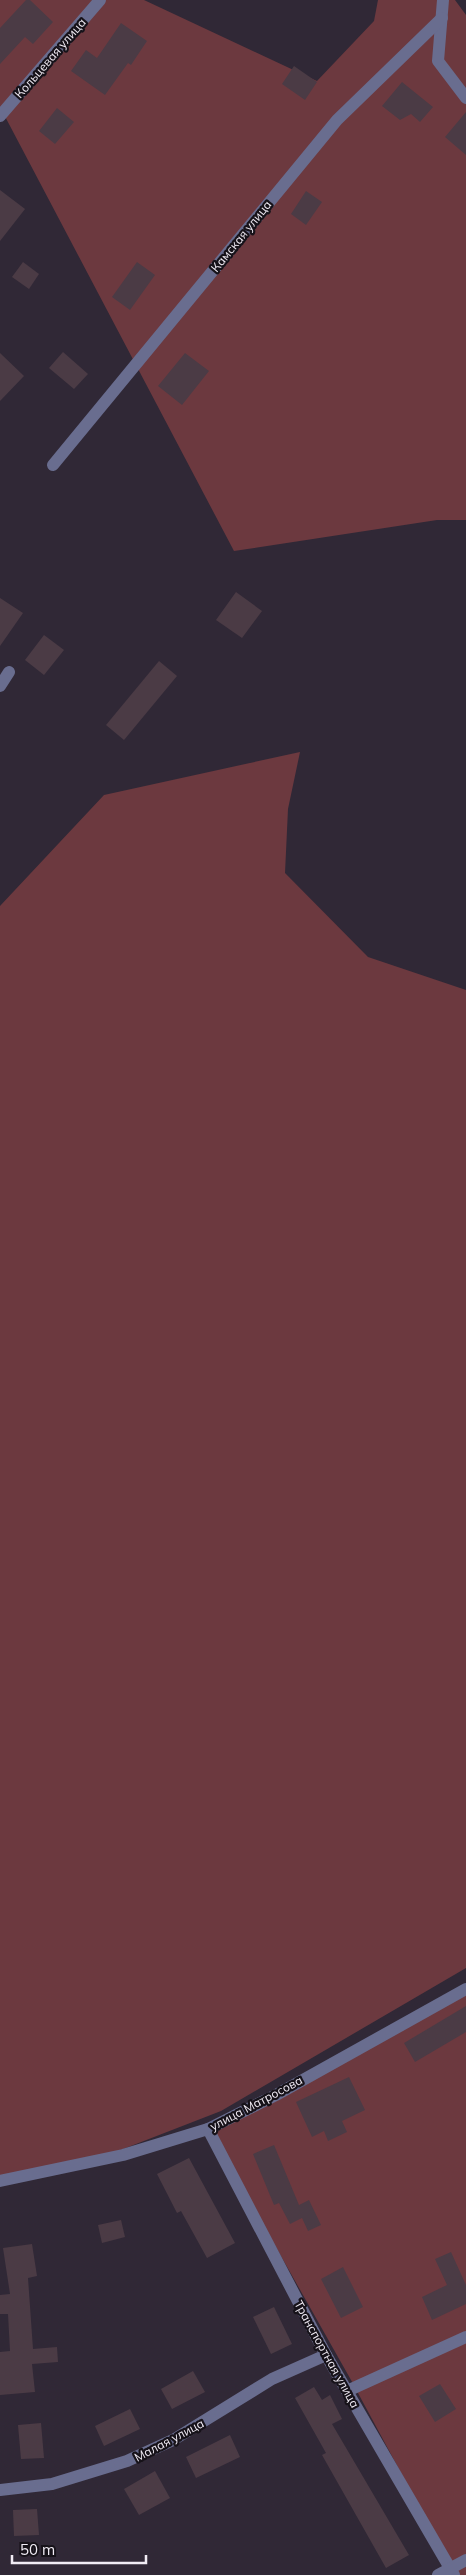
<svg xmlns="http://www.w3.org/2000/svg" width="466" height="2575" font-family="Mulish,sans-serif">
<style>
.green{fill:#6c393f}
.building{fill:#4b3b45}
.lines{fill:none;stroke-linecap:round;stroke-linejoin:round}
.street{stroke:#696d8f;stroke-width:12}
.labels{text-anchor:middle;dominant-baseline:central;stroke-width:4.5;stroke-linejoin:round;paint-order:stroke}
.street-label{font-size:12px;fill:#f1ecf5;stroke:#161219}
</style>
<rect width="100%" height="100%" fill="#302836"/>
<g class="green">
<polygon points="0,0 144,0 317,81 374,21 378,0 455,0 466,15 466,520 437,520 234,551 0,107"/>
<polygon points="300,752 288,809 285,873 368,957 466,990 466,1968 221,2111 118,2151 0,2177 0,906 104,795"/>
<polygon points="466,1995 466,2575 456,2575 351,2380 212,2134"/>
</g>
<g class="building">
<polygon points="26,0 30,0 53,22 33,44 25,37 0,64 0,28"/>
<polygon points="121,23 147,41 131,65 128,63 105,95 71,71 86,50 97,58"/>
<polygon points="294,66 317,82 305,100 282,84"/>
<polygon points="402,82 433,107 420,122 411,114 400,120 382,106"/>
<polygon points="57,108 74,122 55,144 39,131"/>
<polygon points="466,112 466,155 445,137"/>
<polygon points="0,190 25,209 0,241"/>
<polygon points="306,191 322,202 306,225 291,214"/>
<polygon points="23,262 39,274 29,289 12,277"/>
<polygon points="137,262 155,275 130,310 112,297"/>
<polygon points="63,352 88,374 74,389 49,368"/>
<polygon points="0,353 24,376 0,401"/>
<polygon points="185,353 209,371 182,405 158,386"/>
<polygon points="236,592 262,611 242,638 216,620"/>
<polygon points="0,598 23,613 0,646"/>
<polygon points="44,635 64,650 44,675 25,660"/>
<polygon points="159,661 177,676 124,740 106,725"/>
<polygon points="466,2006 466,2032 415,2062 404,2043"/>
<polygon points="349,2077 365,2110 342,2121 347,2132 328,2141 324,2131 312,2137 296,2102"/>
<polygon points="274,2145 299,2205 309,2200 321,2225 308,2231 302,2218 290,2224 279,2203 274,2205 253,2154"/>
<polygon points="189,2158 235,2243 207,2258 181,2211 177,2213 157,2174"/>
<polygon points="121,2220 125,2237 102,2243 98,2225"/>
<polygon points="32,2244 37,2276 28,2278 33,2349 57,2347 58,2362 32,2364 35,2392 0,2395 0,2352 10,2351 8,2314 0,2314 0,2295 10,2294 3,2248"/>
<polygon points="451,2252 466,2285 466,2304 432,2320 422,2297 447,2285 435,2259"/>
<polygon points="343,2267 363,2307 341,2318 321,2279"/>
<polygon points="274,2307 292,2344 271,2354 253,2317"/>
<polygon points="193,2371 205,2392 172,2409 161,2389"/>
<polygon points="440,2384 456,2409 435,2422 419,2396"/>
<polygon points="314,2387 322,2400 330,2395 342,2419 332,2424 409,2555 386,2568 322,2455 326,2453 295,2398"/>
<polygon points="130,2409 140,2429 104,2446 95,2426"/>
<polygon points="41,2423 44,2458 21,2459 18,2425"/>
<polygon points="230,2435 240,2457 196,2478 186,2457"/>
<polygon points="155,2471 170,2498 139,2515 124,2489"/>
<polygon points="37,2509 39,2535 14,2536 13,2510"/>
</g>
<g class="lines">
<g class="street">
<polyline points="443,0 438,61 466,98"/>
<polyline points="0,116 100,0"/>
<polyline points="53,465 337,120 442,18"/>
<polyline points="0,686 9,672"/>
<polyline points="208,2129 326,2355 454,2575"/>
<polyline points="0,2181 123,2155 208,2129 276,2095 466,1989"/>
<polyline points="347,2391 466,2337"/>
<polyline points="0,2490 52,2484 127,2461 173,2440 272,2379 326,2355"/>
<polyline points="438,2575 466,2560"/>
</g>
</g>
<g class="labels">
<g class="street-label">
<text transform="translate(50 58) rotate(-49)">Кольцевая улица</text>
<text transform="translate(241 236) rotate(-51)">Камская улица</text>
<text transform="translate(256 2103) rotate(-28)">улица Матросова</text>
<text transform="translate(327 2354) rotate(61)">Транспортная улица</text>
<text transform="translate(169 2440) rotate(-28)">Малая улица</text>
</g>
</g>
<path d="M12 2555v8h134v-8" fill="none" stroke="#f1ecf5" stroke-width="2.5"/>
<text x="20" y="2555" font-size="15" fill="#f1ecf5" stroke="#161219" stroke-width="4" paint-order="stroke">50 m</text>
</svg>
